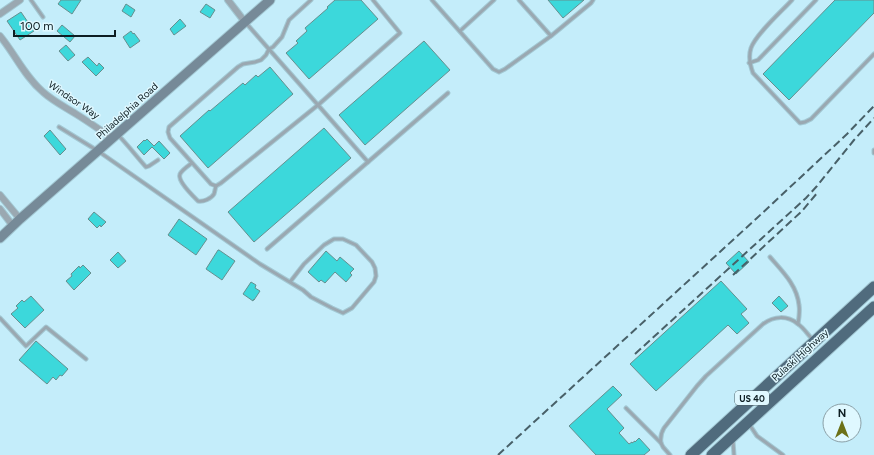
<svg xmlns="http://www.w3.org/2000/svg" width="874" height="455" font-family="Figtree,sans-serif">
<style>
.building{fill:#3cd8db;stroke:#658f8f}
.lines{fill:none;stroke-linecap:round;stroke-linejoin:round}
.service-casing{stroke:#a3c8d3;stroke-width:5}
.minor-casing{stroke:#a3c8d3;stroke-width:8}
.secondary-casing{stroke:#a3c8d3;stroke-width:11}
.trunk-casing{stroke:#a3c8d3;stroke-width:13}
.service{stroke:#9aa8b1;stroke-width:3}
.minor{stroke:#9aa8b1;stroke-width:6}
.secondary{stroke:#768a98;stroke-width:9}
.trunk{stroke:#506b7d;stroke-width:11}
.rail{stroke:#486068;stroke-width:2;stroke-dasharray:8 4;stroke-linecap:butt}
.labels{text-anchor:middle;dominant-baseline:central;stroke-width:3;stroke-linejoin:round;paint-order:stroke}
.shield{fill:#dff8ff;stroke:#4c5f64;stroke-width:1}
.shield-label{font-size:9px;font-weight:bold;fill:#0d1d22}
.street-label{font-size:10px;fill:#0d1d22;stroke:#dff8ff}
</style>
<rect width="100%" height="100%" fill="#c4edfa"/>
<g class="building">
<polygon points="61,0 81,0 72,14 58,4"/>
<polygon points="335,0 361,0 378,19 309,79 286,53 298,43 296,41 307,31 305,28 328,8 327,7"/>
<polygon points="548,0 584,0 563,18"/>
<polygon points="835,0 874,0 874,13 789,100 763,74"/>
<polygon points="126,4 135,10 131,17 122,11"/>
<polygon points="206,4 215,10 210,18 200,12"/>
<polygon points="21,12 34,31 20,40 7,21"/>
<polygon points="180,19 186,26 174,35 170,29"/>
<polygon points="62,25 75,36 70,42 57,31"/>
<polygon points="131,31 133,34 134,33 140,41 130,48 123,37"/>
<polygon points="424,41 450,70 365,145 339,115"/>
<polygon points="66,45 75,55 68,61 59,51"/>
<polygon points="88,57 97,66 99,63 104,68 96,76 82,62"/>
<polygon points="270,67 293,94 208,168 180,136 209,110 210,111 243,83 245,85 256,75 258,77"/>
<polygon points="324,128 351,158 254,242 228,212"/>
<polygon points="50,130 66,149 60,155 44,136"/>
<polygon points="147,139 154,146 159,141 170,153 164,159 152,147 144,155 137,147 144,140 145,141"/>
<polygon points="94,212 106,222 101,227 100,225 97,228 88,219"/>
<polygon points="179,219 207,239 196,255 168,235"/>
<polygon points="218,250 219,250 235,261 222,280 206,269"/>
<polygon points="326,251 337,261 340,257 354,269 350,273 352,275 346,282 335,272 325,283 321,280 319,282 308,272"/>
<polygon points="739,251 749,262 736,274 726,263"/>
<polygon points="118,252 126,261 118,268 110,260"/>
<polygon points="83,265 91,273 74,290 66,281 72,276 71,274 79,266 80,268"/>
<polygon points="721,281 747,309 741,314 749,323 737,334 728,325 656,391 630,364"/>
<polygon points="251,282 256,285 255,288 260,291 254,300 254,299 253,301 243,294"/>
<polygon points="31,296 44,310 25,328 11,314 18,308 16,306 22,300 24,302"/>
<polygon points="779,296 788,306 781,312 772,303"/>
<polygon points="36,341 68,369 62,376 60,375 56,380 53,377 47,384 19,360"/>
<polygon points="613,386 622,395 607,409 624,428 619,433 629,444 632,442 632,443 635,441 635,442 639,438 650,450 644,455 596,455 569,426"/>
</g>
<g class="lines">
<defs>
<g id="service">
<polyline points="31,0 43,17"/>
<polyline points="311,0 289,20 282,37 273,47 269,49 266,55 261,60 255,62 243,64 238,67 169,127 168,132 170,138 211,184 216,186 221,183 318,105 400,33 373,0"/>
<polyline points="432,0 493,69 499,72 505,69 551,36 591,3 593,0"/>
<polyline points="519,0 551,36"/>
<path d="M792 0C781 12 756 34 751 48 748 57 750 65 753 73L800 123 805 122 811 119 874 54"/>
<polyline points="246,23 368,162"/>
<polyline points="460,31 494,0"/>
<polyline points="749,63 758,60 816,0"/>
<polyline points="59,127 98,151 260,264 303,290 311,297 332,308 343,313 352,308 374,282 376,276 375,268 372,262 356,245 343,239 334,239 324,245 304,264 290,282"/>
<path d="M118 135C128 145 136 156 146 167L149 166 158 160"/>
<polyline points="874,150 874,153"/>
<path d="M192 163C188 166 182 170 180 174 177 181 193 196 198 201 203 202 211 199 214 194 215 191 215 189 216 186"/>
<polyline points="267,249 448,93"/>
<path d="M770 257C782 271 797 285 799 305 800 311 799 318 798 324"/>
<polyline points="0,318 26,346 46,327 86,359"/>
<polyline points="626,408 661,443 663,447 670,455"/>
<polyline points="749,424 757,436 783,455"/>
<polyline points="733,441 734,455"/>
<path d="M661 443C660 437 661 433 664 428L697 386 706 376 763 324C774 316 787 315 798 324 804 328 808 335 813 340"/>
</g>
<g id="minor">
<polyline points="228,0 245,22"/>
<polyline points="0,14 20,0"/>
<path d="M0 36C15 54 25 77 43 92 53 101 65 107 76 114 89 122 100 130 112 138"/>
<polyline points="0,195 20,219"/>
<polyline points="0,209 13,226"/>
</g>
<polyline id="secondary" points="0,238 20,219 270,0"/>
<g id="trunk">
<polyline points="691,455 874,287"/>
<polyline points="712,455 874,307"/>
</g>
</defs>
<use href="#service" class="service-casing"/>
<use href="#minor" class="minor-casing"/>
<use href="#secondary" class="secondary-casing"/>
<use href="#trunk" class="trunk-casing"/>
<use href="#service" class="service"/>
<use href="#minor" class="minor"/>
<use href="#secondary" class="secondary"/>
<use href="#trunk" class="trunk"/>
<g class="rail">
<polyline points="733,275 802,211 818,192"/>
<polyline points="635,354 806,198 817,186 854,140 874,118"/>
<polyline points="498,455 757,218 847,134 874,106"/>
</g>
</g>
<g class="labels">
<rect class="shield" x="735" y="391" width="34" height="14" rx="3"/>
<g class="shield-label">
<text x="752" y="398">US 40</text>
</g>
<g class="street-label">
<text transform="translate(74 100) rotate(34)">Windsor Way</text>
<text transform="translate(127 111) rotate(-42)">Philadelphia Road</text>
<text transform="translate(800 355) rotate(-42)">Pulaski Highway</text>
</g>
</g>
<g transform="translate(842 423)"><circle r="19" fill="#dff8ff" stroke="#8ba0a7"/>
<path d="M0-3L7 15L0 10L-7 15Z" fill="#6c7118"/>
<text y="-6" font-size="11" font-weight="bold" text-anchor="middle" fill="#0d1d22">N</text>
</g>
<path d="M14 30v6h101v-6" fill="none" stroke="#0d1d22" stroke-width="2"/>
<text x="20" y="30" font-size="12" fill="#0d1d22" stroke="#dff8ff" stroke-width="3" paint-order="stroke">100 m</text>
</svg>
